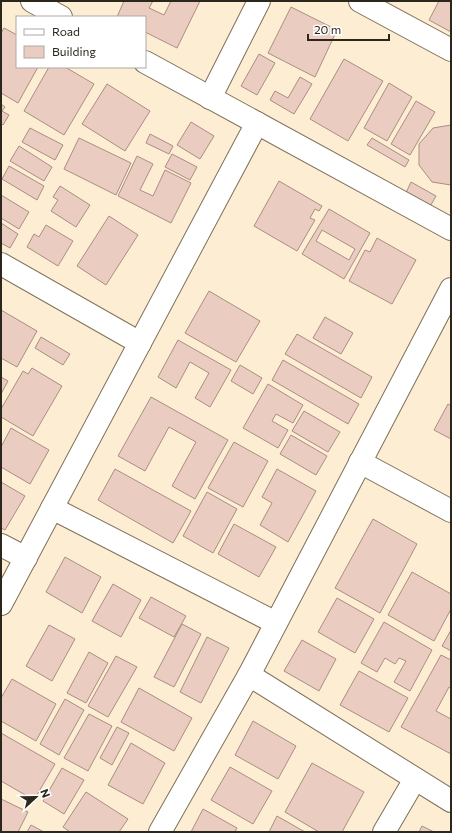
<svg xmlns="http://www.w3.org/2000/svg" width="452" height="833" font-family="Commissioner,sans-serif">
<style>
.building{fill:#eaccc0;stroke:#aa8e82;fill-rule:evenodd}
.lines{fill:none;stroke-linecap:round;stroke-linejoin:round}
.minor-casing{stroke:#7f715a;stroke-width:24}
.minor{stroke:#fff;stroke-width:22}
</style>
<rect width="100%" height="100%" fill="#fcedd3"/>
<g class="building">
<polygon points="124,1 153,1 149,8 164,15 171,1 200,1 177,48 145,32 145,17 117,17"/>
<polygon points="439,1 451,1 451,32 429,20"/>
<polygon points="291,7 337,30 315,77 268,53"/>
<polygon points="4,28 17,35 17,67 38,67 18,103 1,93 1,33"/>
<polygon points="259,54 275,63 257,95 241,86"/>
<polygon points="344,59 383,81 348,141 310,119"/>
<polygon points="49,67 65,67 94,84 64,135 24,111"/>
<polygon points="300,77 312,84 294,114 270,100 275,91 288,98"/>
<polygon points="389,83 412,97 387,141 364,128"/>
<polygon points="107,84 150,111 125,151 82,124"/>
<polygon points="416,101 435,112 410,155 391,144"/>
<polygon points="1,104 5,107 2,111 9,115 3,125 1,123"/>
<polygon points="191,122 214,136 200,159 177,145"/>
<polygon points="451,125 451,185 432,182 419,165 419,144 433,128"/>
<polygon points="30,128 63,145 55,160 22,142"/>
<polygon points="150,134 173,146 169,154 146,143"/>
<polygon points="79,138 131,163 116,195 64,169"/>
<polygon points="372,138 409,160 405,167 367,145"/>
<polygon points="19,146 52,167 44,181 10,161"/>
<polygon points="172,154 197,167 190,180 165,167"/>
<polygon points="137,156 153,164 140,190 153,196 165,170 191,183 171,223 118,196"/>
<polygon points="9,166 44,186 37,200 2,179"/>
<polygon points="279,181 322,206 319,211 315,209 310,218 315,220 297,251 254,226"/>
<polygon points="411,182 436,196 428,210 404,197"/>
<polygon points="60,186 90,205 76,227 51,211 58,200 53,197"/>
<polygon points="1,195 29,212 19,229 1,218"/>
<path d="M329 209 370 233 344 279 302 254ZM322 230 355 249 349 260 316 241Z"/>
<polygon points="109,216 138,235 106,285 77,266"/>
<polygon points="1,223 18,234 10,248 1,243"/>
<polygon points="46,225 73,241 58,266 27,247 34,234 39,237"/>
<polygon points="377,238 416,260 392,304 349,281 365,250 370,252"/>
<polygon points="209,291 260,321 236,362 185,333"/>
<polygon points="1,310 37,331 17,367 1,358"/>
<polygon points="325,317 353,333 341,354 313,338"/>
<polygon points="297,334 372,377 361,398 285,354"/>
<polygon points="41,337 70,354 63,365 35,348"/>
<polygon points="178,340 231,370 210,407 195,398 209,373 190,362 176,388 158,377"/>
<polygon points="283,360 359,404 348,424 272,380"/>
<polygon points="240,365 262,378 253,394 231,381"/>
<polygon points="32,368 62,386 33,436 1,417 1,409 23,371 28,374"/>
<polygon points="1,377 8,381 1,394"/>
<polygon points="268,384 303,405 293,423 276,414 272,421 288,430 278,448 243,428"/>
<polygon points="151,397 228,440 195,499 172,486 196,442 169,427 145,471 118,456"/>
<polygon points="448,404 451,406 451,439 434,430"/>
<polygon points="304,411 340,432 328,452 292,431"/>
<polygon points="11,428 49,450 30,484 1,467 1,447"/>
<polygon points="291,435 327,456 316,475 280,454"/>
<polygon points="234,442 268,461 243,507 208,488"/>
<polygon points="115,469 191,511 173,543 98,500"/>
<polygon points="277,469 316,491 288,542 260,525 272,503 262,497"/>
<polygon points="1,482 25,496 5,530 1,528"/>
<polygon points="207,492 237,509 213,553 183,536"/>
<polygon points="373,519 417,544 380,613 335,588"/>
<polygon points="234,524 276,547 259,577 218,554"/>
<polygon points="65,557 101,577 82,613 46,592"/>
<polygon points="412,572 451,594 451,609 434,641 388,615"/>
<polygon points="113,584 141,600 121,637 92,621"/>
<polygon points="151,597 186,616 174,637 139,618"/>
<polygon points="337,598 374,619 355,653 318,632"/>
<polygon points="384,622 432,650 410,691 394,682 406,661 399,658 395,664 385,658 377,672 361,663"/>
<polygon points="182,624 201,634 174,687 154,677"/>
<polygon points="49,625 75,639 52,681 26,666"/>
<polygon points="451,630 451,651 442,646"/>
<polygon points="207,637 229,648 201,703 180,692"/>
<polygon points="302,640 336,659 319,691 284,671"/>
<polygon points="89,652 108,663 86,703 67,693"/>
<polygon points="441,655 451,660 451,688 449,687 436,711 451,719 451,754 401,727"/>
<polygon points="116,656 137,667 108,717 88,706"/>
<polygon points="359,671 408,698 389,732 340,705"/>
<polygon points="12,679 56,704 36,741 1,721 1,698"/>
<polygon points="139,688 192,718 174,751 121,722"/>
<polygon points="65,699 84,710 59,755 40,744"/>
<polygon points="89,714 112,726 88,771 64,758"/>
<polygon points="253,721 296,746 278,779 235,755"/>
<polygon points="117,727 129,733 112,765 100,758"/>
<polygon points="1,733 55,764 34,800 1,781"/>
<polygon points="131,743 165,763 143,804 108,785"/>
<polygon points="312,763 364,792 342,832 319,832 285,812"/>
<polygon points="230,767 272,791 253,824 211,800"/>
<polygon points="62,768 84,780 64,814 43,801"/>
<polygon points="86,792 128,819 119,832 70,832 63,827"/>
<polygon points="1,799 28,812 18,832 1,832"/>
<polygon points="203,809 237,828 235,832 191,832"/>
<polygon points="277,816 305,832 269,832"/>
<polygon points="31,825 44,832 27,832"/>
<polygon points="422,826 434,832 419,832"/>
</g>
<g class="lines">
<defs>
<g id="minor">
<polyline points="32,1 61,17"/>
<polyline points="360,1 451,50"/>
<polyline points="145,62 451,229"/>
<polyline points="210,98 259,1"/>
<polyline points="1,264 140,343"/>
<polyline points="360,462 451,511"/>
<polyline points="52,508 276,623"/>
<polyline points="1,545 26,558"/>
<polyline points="1,604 257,123"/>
<polyline points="249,675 451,801"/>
<polyline points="160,832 249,675 451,289"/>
<polyline points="384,832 415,779"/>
</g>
</defs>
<use href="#minor" class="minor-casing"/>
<use href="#minor" class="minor"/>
</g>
<rect width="452" height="833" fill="none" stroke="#2c271d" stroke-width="4"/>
<rect x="16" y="16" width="130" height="52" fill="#ffffff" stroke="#aba9a5"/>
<rect x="24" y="29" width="20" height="6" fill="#ffffff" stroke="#aba9a5"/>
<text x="52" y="36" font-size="12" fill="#2c271d">Road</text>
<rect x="24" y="46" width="20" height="12" fill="#eaccc0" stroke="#aba9a5"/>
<text x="52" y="56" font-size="12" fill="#2c271d">Building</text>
<g transform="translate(36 797) rotate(68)" stroke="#ffffff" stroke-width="3" paint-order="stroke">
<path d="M0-3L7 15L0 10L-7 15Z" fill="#2c271d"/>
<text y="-6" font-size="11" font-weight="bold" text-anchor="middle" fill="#2c271d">N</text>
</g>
<path d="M308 34v6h81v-6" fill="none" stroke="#2c271d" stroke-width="2"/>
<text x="314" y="34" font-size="12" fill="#2c271d" stroke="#ffffff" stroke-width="3" paint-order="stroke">20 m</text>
</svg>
